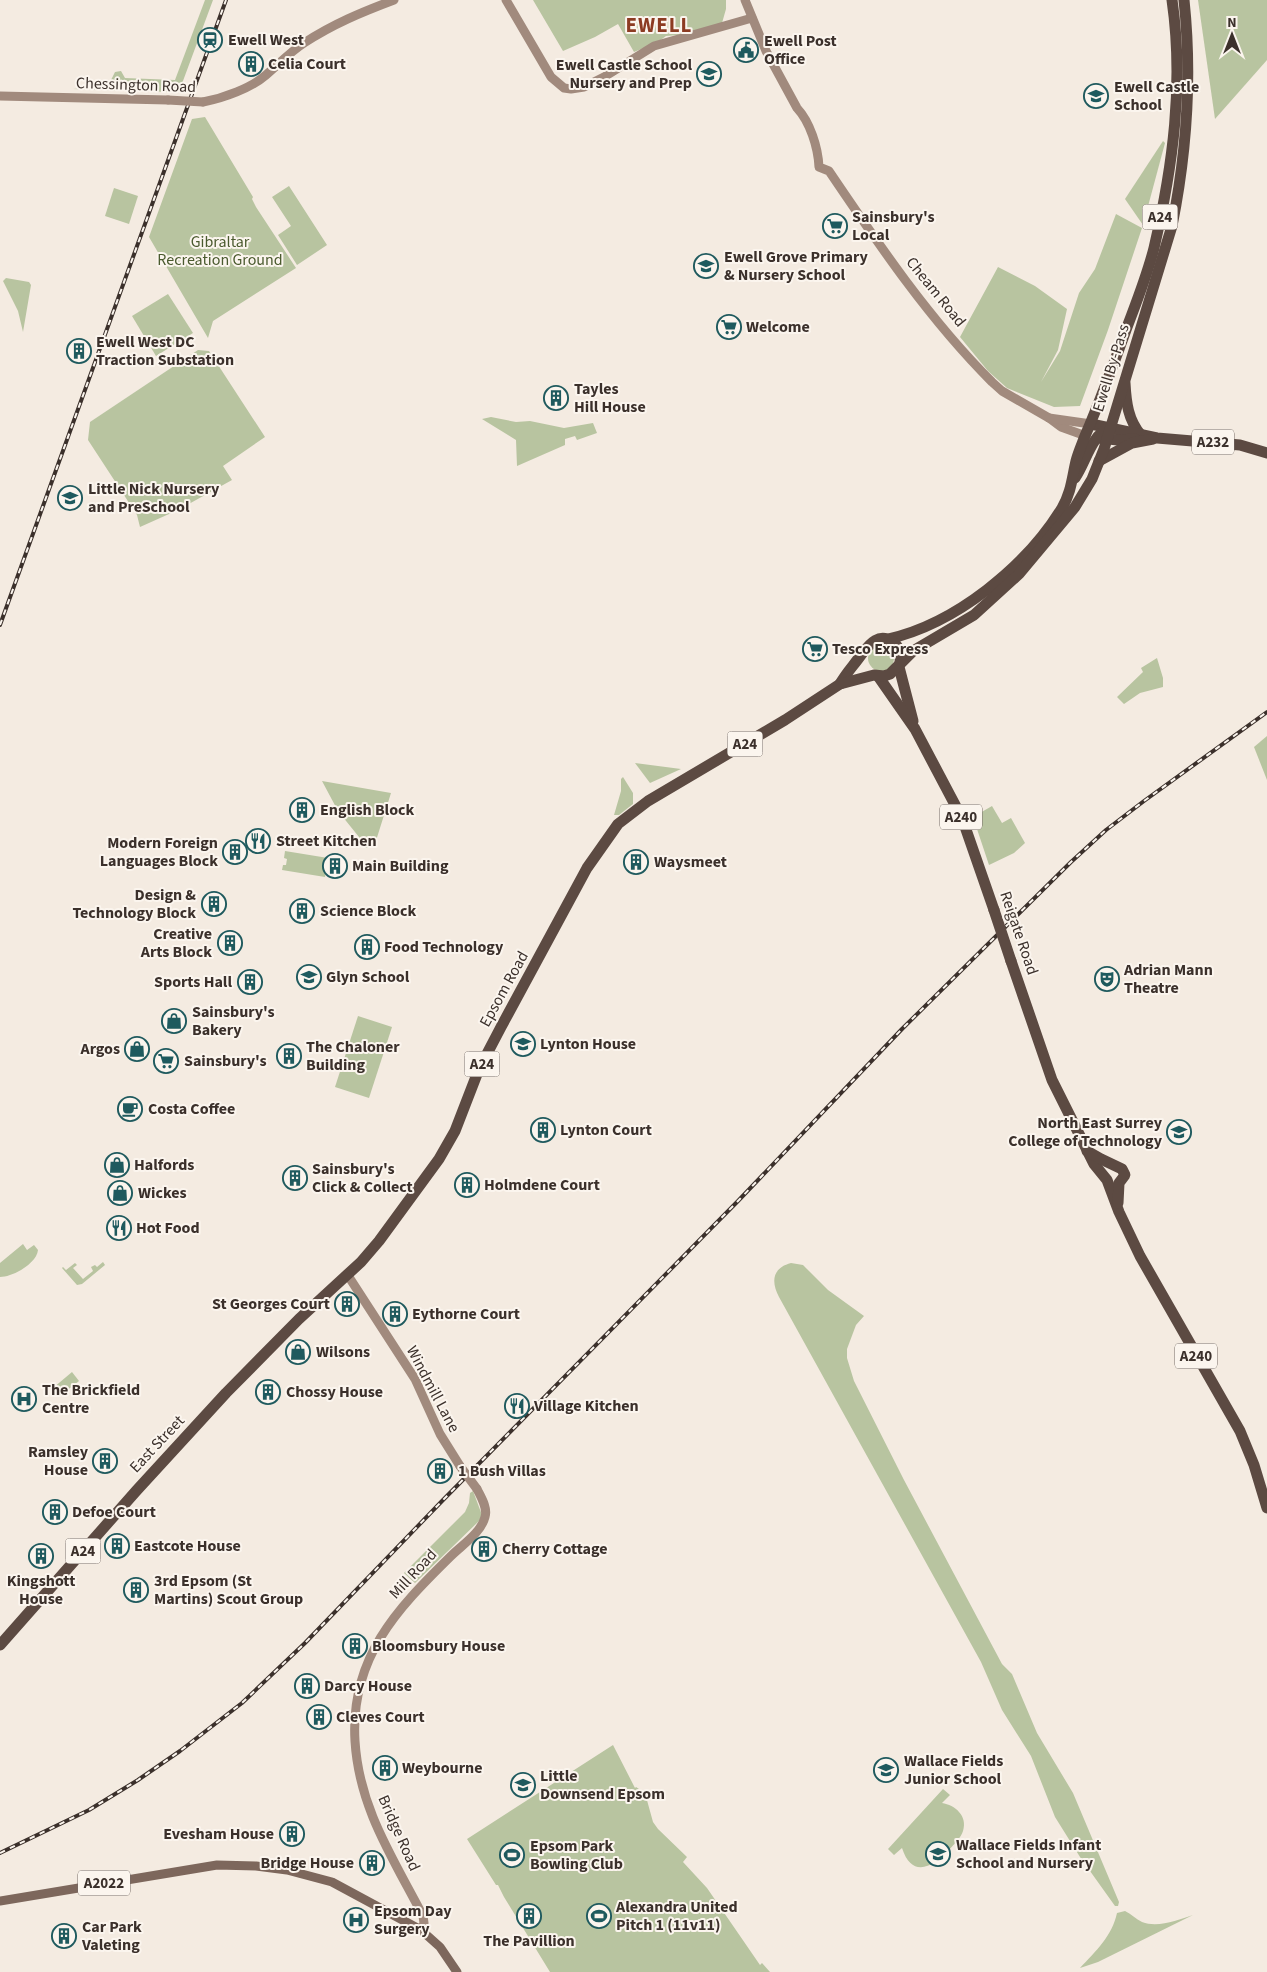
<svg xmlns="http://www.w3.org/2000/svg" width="1267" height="1972" font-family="'Source Sans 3',sans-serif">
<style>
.green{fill:#b8c4a0}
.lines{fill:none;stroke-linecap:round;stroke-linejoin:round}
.secondary{stroke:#a18a7d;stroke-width:9}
.primary{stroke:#7d675c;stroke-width:9}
.highway{stroke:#5c4a42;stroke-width:11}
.rail-casing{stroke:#3b302b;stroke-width:4}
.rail{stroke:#fbf5ee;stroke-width:2;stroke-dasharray:5.5;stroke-linecap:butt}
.secondary-bridge{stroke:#a18a7d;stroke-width:9}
.highway-bridge{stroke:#5c4a42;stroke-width:11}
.labels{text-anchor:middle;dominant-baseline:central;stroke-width:4;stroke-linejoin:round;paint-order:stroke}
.shield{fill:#fbf5ee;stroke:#756b66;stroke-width:1}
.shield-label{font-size:15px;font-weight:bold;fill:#3b302b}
.poi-label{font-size:16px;font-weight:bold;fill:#3b302b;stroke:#fbf5ee;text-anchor:start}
.street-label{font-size:16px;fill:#3b302b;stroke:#fbf5ee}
.park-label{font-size:16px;fill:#4a5a2e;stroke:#fbf5ee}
.district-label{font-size:21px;font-weight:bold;letter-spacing:1px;fill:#8c3b22;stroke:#fbf5ee}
</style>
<rect width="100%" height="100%" fill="#f4ebe1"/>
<g class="green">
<polygon points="205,0 213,0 180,89 172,92 73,89 108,86 115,72 121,71 125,78 175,80"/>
<polygon points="533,0 726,0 726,9 722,23 678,35 666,36 658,42 634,52 618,24 595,37 563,51"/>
<polygon points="1198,0 1267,0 1267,60 1215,119"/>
<polygon points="205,117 253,197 252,199 256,207 296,268 213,321 208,338 149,237 192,119"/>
<polygon points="1163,141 1165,143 1143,225 1125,199"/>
<polygon points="289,186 327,245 297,265 278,235 291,226 272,197"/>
<polygon points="114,188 138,196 129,224 105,216"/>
<polygon points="1116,214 1142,228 1108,330 1080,406 1054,407 1007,388 988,371 960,337 998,267 1035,286 1067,309 1058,350 1041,382 1060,351 1079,293 1095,269"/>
<polygon points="6,278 29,282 31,285 23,332 18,311 3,281"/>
<polygon points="168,294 193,333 156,356 132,316"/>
<polygon points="198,350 209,351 265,437 223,466 232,480 178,510 140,527 137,515 88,440 90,422"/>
<polygon points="491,417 516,422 530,421 564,428 593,423 597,433 577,440 575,436 565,439 565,445 517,466 516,440 482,419"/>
<circle cx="881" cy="658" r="13"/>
<polygon points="1157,658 1163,678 1163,687 1140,693 1124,704 1117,697 1143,672 1141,668"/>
<polygon points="1267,736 1267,780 1254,747"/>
<polygon points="635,763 681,769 650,783"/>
<polygon points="623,777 633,793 633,804 619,815 614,815 621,791 621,779"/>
<polygon points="322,781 391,793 374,847 365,848 359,837 338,811"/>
<polygon points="992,806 1002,823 1011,818 1025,843 1014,853 989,865 973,817"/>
<polygon points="285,851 328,858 327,865 325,865 324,870 326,870 325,877 282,870 283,865 286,865 287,859 284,858"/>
<polygon points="358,1016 392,1027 369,1098 335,1087"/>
<path d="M23 1244 27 1250 34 1245 38 1250C37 1263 13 1277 0 1277V1263Z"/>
<polygon points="103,1262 105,1265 82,1284 77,1285 62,1268 63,1267 66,1270 75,1263 77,1265 73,1268 83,1279 93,1271 91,1267 95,1265 97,1267"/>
<path d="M791 1263 803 1265 828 1290 864 1316 856 1325 847 1349V1358L854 1381 904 1480 1002 1664 1012 1674 1037 1733 1073 1793 1119 1902 1118 1906H1115L1080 1857 1055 1817 1031 1756 1002 1710 981 1662 779 1297C771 1282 772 1268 791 1263Z"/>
<polygon points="72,1372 79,1381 60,1396 53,1388"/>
<polygon points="473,1491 482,1515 479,1521 415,1583 404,1573 465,1512 469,1503 470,1493"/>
<polygon points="613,1745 635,1788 636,1787 645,1793 653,1822 658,1829 687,1857 683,1862 707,1888 760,1965 762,1963 770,1972 550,1972 504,1897 498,1885 496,1885 467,1839"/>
<path d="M943 1789 950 1795 942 1803C955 1805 968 1816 963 1831 961 1838 954 1844 949 1850 933 1867 912 1879 902 1848L894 1855 888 1849Z"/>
<path d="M1125 1911C1131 1914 1136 1919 1142 1922 1158 1928 1178 1920 1193 1915L1098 1962 1080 1968C1096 1951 1112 1936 1117 1913Z"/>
</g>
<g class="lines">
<g class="secondary">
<polyline points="506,0 551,77 564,88 571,89 584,87 604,77 654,46 752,18"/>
<path d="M745 0 766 51 797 108C810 122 818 147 819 167L829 171C879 245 929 319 992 382L1002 391 1049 418 1061 427 1086 436"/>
<polyline points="0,96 168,100"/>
<path d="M203 102C224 98 251 88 266 75 279 64 290 52 304 43 333 24 362 12 394 0"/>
<polyline points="1049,418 1091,424"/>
<polyline points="347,1274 415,1379 440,1434 460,1466"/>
<path d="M421 1930 424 1923 423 1916C393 1858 359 1808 355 1741 350 1658 396 1610 451 1556 462 1545 481 1533 485 1517 488 1508 481 1497 477 1489"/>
</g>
<polyline class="primary" points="0,1901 217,1865 256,1866 287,1870 332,1882 421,1930 440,1947 457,1972"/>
<g class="highway">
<path d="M1125 383C1126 402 1128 420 1141 435"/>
<polyline points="1091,424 1157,438 1240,445 1267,453"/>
<polyline points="1099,438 1118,440 1135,439"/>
<polyline points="1099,461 1132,443 1153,439"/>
<path d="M1075 478C1087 460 1090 437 1110 427"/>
<path d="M888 639C955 624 1026 567 1062 508 1071 493 1072 478 1076 461 1078 453 1082 444 1085 436 1100 401 1113 366 1126 330 1136 303 1147 276 1154 248 1173 166 1184 83 1172 0"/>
<polyline points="899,667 913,721"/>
<polyline points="878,676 915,729 962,818 994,910"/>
<path d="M840 684C846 673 854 665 861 655 869 645 878 632 893 642 900 647 901 656 900 663"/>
<polyline points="1011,961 1052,1080 1094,1164 1107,1180 1119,1212 1140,1256 1240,1431 1254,1465 1267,1508"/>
<polyline points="1087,1151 1101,1159 1122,1169 1125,1175 1119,1183 1118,1203"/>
<path d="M0 1645 137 1490 226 1393 299 1319 361 1262 379 1241 439 1159 455 1131 479 1069 501 1027 587 868 618 824 648 801 785 720 840 684 874 675 884 676 890 674 913 651 974 615 1019 574 1075 507 1092 479 1104 449 1172 226C1187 151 1192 76 1184 0"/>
</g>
<defs>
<g id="rail">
<polyline points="0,625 226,0"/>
<polyline points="0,1853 89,1810 138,1780 180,1751 242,1703 305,1643 443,1500 738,1201 902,1029 1071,862 1106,830 1144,801 1267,712"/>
</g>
</defs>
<use href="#rail" class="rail-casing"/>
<use href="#rail" class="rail"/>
<g class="secondary-bridge">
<polyline points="168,100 203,102"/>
<polyline points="460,1466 477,1489"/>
</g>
<polyline class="highway-bridge" points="994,910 1011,961"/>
</g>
<defs>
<symbol id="station-ring" viewBox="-11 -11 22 22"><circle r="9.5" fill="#fbf5ee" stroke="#1f5a5e" stroke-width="1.5"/><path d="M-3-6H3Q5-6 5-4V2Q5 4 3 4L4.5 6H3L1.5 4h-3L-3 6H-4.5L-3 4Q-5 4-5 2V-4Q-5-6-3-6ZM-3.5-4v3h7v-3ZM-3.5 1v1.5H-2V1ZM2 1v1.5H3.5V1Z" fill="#1f5a5e"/></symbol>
<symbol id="civic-ring" viewBox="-11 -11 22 22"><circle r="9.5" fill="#fbf5ee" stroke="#1f5a5e" stroke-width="1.5"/><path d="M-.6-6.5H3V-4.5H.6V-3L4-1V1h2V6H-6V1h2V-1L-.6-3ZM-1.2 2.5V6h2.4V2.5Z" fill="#1f5a5e"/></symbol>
<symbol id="building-ring" viewBox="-11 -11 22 22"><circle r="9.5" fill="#fbf5ee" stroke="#1f5a5e" stroke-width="1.5"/><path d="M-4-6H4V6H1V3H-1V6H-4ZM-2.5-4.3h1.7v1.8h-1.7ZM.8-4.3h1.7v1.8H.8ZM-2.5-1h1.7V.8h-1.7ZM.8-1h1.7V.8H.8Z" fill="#1f5a5e"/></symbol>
<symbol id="school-ring" viewBox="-11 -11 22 22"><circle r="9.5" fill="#fbf5ee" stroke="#1f5a5e" stroke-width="1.5"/><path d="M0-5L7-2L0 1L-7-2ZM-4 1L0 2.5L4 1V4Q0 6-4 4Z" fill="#1f5a5e"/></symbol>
<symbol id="supermarket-ring" viewBox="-11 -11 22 22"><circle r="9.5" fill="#fbf5ee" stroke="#1f5a5e" stroke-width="1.5"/><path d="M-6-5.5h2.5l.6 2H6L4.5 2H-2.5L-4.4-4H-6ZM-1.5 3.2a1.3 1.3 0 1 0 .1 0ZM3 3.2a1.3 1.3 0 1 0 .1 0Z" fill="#1f5a5e"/></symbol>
<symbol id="restaurant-ring" viewBox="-11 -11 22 22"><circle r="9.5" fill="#fbf5ee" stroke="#1f5a5e" stroke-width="1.5"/><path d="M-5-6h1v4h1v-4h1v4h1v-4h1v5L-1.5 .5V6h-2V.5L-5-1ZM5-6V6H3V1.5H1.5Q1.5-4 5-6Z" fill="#1f5a5e"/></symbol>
<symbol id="theatre-ring" viewBox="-11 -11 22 22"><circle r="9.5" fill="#fbf5ee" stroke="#1f5a5e" stroke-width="1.5"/><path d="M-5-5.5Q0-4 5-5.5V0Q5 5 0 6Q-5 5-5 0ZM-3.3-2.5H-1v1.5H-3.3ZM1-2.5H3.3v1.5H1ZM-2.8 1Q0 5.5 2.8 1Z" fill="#1f5a5e"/></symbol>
<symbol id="shop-ring" viewBox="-11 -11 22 22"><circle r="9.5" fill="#fbf5ee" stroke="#1f5a5e" stroke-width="1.5"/><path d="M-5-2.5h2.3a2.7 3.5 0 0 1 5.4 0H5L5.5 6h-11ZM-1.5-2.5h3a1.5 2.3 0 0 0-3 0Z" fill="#1f5a5e"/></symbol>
<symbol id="cafe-ring" viewBox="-11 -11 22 22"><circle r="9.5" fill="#fbf5ee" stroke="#1f5a5e" stroke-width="1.5"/><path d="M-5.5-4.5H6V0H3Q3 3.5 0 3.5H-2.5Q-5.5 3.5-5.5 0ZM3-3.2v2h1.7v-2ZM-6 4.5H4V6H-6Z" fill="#1f5a5e"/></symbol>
<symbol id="university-ring" viewBox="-11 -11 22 22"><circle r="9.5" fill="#fbf5ee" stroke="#1f5a5e" stroke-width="1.5"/><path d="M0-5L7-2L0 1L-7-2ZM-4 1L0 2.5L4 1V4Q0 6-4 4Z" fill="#1f5a5e"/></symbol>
<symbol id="hospital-ring" viewBox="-11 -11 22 22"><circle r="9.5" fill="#fbf5ee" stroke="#1f5a5e" stroke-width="1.5"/><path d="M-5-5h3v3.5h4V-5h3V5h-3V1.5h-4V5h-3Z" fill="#1f5a5e"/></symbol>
<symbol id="stadium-ring" viewBox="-11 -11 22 22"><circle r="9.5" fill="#fbf5ee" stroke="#1f5a5e" stroke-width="1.5"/><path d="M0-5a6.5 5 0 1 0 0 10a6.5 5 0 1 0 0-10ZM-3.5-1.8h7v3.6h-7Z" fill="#1f5a5e"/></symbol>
</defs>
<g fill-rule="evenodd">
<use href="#station-ring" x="196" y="26" width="28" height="28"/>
<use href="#civic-ring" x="732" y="36" width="28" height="28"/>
<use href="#building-ring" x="237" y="50" width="28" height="28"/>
<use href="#school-ring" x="695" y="60" width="28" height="28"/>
<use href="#school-ring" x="1082" y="82" width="28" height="28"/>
<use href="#supermarket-ring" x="821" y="212" width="28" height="28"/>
<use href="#school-ring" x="692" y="252" width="28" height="28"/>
<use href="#supermarket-ring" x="715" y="313" width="28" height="28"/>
<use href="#building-ring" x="65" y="337" width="28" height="28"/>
<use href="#building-ring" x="542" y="384" width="28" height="28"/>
<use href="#school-ring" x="56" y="484" width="28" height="28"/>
<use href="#supermarket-ring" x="801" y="635" width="28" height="28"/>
<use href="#building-ring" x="288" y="796" width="28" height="28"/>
<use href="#restaurant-ring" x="244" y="827" width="28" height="28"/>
<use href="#building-ring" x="221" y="838" width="28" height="28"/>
<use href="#building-ring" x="622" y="848" width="28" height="28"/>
<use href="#building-ring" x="321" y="852" width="28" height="28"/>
<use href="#building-ring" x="200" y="890" width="28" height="28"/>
<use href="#building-ring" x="288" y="897" width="28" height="28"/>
<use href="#building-ring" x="216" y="929" width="28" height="28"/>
<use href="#building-ring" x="353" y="933" width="28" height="28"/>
<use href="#school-ring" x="295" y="963" width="28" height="28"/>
<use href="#theatre-ring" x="1093" y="965" width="28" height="28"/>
<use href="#building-ring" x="236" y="968" width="28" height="28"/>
<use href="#shop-ring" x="160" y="1007" width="28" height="28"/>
<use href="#school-ring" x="509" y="1030" width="28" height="28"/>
<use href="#shop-ring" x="123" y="1035" width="28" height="28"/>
<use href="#building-ring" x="275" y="1042" width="28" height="28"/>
<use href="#supermarket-ring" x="152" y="1047" width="28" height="28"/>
<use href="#cafe-ring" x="116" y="1095" width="28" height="28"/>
<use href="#building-ring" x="529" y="1116" width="28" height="28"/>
<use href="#university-ring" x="1165" y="1118" width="28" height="28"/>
<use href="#shop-ring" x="103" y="1151" width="28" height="28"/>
<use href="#building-ring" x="281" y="1164" width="28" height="28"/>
<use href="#building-ring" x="453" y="1171" width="28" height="28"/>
<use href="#shop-ring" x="106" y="1179" width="28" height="28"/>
<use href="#restaurant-ring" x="105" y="1214" width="28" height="28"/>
<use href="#building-ring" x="333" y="1290" width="28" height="28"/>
<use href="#building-ring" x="381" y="1300" width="28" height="28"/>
<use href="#shop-ring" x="284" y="1338" width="28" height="28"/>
<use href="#building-ring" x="254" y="1378" width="28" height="28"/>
<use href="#hospital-ring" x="10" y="1385" width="28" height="28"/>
<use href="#restaurant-ring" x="503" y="1392" width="28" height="28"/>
<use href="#building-ring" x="91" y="1447" width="28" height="28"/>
<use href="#building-ring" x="426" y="1457" width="28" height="28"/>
<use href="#building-ring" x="41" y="1498" width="28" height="28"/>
<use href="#building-ring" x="103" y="1532" width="28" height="28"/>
<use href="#building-ring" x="470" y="1535" width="28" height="28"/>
<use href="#building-ring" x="27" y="1542" width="28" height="28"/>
<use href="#building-ring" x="122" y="1576" width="28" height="28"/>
<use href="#building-ring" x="341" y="1632" width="28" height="28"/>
<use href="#building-ring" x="293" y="1672" width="28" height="28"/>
<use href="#building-ring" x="305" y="1703" width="28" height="28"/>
<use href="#building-ring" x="371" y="1754" width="28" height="28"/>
<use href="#school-ring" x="872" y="1756" width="28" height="28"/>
<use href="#school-ring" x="509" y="1771" width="28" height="28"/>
<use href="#building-ring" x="278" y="1820" width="28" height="28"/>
<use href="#school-ring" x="924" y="1840" width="28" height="28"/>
<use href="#stadium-ring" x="498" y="1841" width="28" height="28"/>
<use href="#building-ring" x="358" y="1849" width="28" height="28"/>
<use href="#building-ring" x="515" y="1902" width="28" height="28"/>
<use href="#stadium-ring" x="585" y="1902" width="28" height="28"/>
<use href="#hospital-ring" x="342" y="1906" width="28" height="28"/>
<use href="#building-ring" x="50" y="1922" width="28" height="28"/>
</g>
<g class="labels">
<g class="shield">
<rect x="1142.5" y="204.5" width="35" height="25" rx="4"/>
<rect x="1192" y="429.5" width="42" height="25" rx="4"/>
<rect x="727.5" y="731.5" width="35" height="25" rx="4"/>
<rect x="940" y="804.5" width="42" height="25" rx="4"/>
<rect x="464.5" y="1051.5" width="35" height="25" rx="4"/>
<rect x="1175" y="1343.5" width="42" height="25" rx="4"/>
<rect x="65.5" y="1538.5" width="35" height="25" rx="4"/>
<rect x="78" y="1870.5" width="52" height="25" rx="4"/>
</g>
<g class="shield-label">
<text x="1160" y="217">A24</text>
<text x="1213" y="442">A232</text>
<text x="745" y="744">A24</text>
<text x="961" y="817">A240</text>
<text x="482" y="1064">A24</text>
<text x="1196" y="1356">A240</text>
<text x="83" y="1551">A24</text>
<text x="104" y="1883">A2022</text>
</g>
<g class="poi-label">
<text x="228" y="40">Ewell West</text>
<text x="764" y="41">Ewell Post<tspan x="764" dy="18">Office</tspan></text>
<text x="268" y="64">Celia Court</text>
<text x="692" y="65" text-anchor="end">Ewell Castle School<tspan x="692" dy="18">Nursery and Prep</tspan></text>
<text x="1114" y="87">Ewell Castle<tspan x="1114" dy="18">School</tspan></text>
<text x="852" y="217">Sainsbury's<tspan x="852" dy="18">Local</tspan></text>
<text x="724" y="257">Ewell Grove Primary<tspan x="724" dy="18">&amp; Nursery School</tspan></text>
<text x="746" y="327">Welcome</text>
<text x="96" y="342">Ewell West DC<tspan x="96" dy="18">Traction Substation</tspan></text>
<text x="574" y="389">Tayles<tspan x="574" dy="18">Hill House</tspan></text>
<text x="88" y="489">Little Nick Nursery<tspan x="88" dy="18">and PreSchool</tspan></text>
<text x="832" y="649">Tesco Express</text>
<text x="320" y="810">English Block</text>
<text x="276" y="841">Street Kitchen</text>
<text x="218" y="843" text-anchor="end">Modern Foreign<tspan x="218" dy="18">Languages Block</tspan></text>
<text x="654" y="862">Waysmeet</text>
<text x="352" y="866">Main Building</text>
<text x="196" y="895" text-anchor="end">Design &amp;<tspan x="196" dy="18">Technology Block</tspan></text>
<text x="320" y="911">Science Block</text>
<text x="212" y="934" text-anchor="end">Creative<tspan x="212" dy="18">Arts Block</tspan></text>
<text x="384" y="947">Food Technology</text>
<text x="1124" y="970">Adrian Mann<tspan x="1124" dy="18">Theatre</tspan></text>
<text x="326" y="977">Glyn School</text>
<text x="232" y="982" text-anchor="end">Sports Hall</text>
<text x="192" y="1012">Sainsbury's<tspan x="192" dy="18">Bakery</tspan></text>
<text x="540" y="1044">Lynton House</text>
<text x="306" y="1047">The Chaloner<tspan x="306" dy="18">Building</tspan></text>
<text x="120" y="1049" text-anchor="end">Argos</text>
<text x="184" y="1061">Sainsbury's</text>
<text x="148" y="1109">Costa Coffee</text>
<text x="1162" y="1123" text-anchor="end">North East Surrey<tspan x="1162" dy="18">College of Technology</tspan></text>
<text x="560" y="1130">Lynton Court</text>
<text x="134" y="1165">Halfords</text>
<text x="312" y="1169">Sainsbury's<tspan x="312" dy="18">Click &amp; Collect</tspan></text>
<text x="484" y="1185">Holmdene Court</text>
<text x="138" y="1193">Wickes</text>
<text x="136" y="1228">Hot Food</text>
<text x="330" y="1304" text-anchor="end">St Georges Court</text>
<text x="412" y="1314">Eythorne Court</text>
<text x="316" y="1352">Wilsons</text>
<text x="42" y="1390">The Brickfield<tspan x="42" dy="18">Centre</tspan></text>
<text x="286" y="1392">Chossy House</text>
<text x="534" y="1406">Village Kitchen</text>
<text x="88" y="1452" text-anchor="end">Ramsley<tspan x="88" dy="18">House</tspan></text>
<text x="458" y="1471">1 Bush Villas</text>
<text x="72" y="1512">Defoe Court</text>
<text x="134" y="1546">Eastcote House</text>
<text x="502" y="1549">Cherry Cottage</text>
<text x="41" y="1581" text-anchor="middle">Kingshott<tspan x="41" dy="18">House</tspan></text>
<text x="154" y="1581">3rd Epsom (St<tspan x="154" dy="18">Martins) Scout Group</tspan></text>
<text x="372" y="1646">Bloomsbury House</text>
<text x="324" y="1686">Darcy House</text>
<text x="336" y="1717">Cleves Court</text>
<text x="904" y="1761">Wallace Fields<tspan x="904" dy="18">Junior School</tspan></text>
<text x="402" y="1768">Weybourne</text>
<text x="540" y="1776">Little<tspan x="540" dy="18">Downsend Epsom</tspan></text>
<text x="274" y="1834" text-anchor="end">Evesham House</text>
<text x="956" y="1845">Wallace Fields Infant<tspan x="956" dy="18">School and Nursery</tspan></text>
<text x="530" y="1846">Epsom Park<tspan x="530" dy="18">Bowling Club</tspan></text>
<text x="354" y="1863" text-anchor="end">Bridge House</text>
<text x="616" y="1907">Alexandra United<tspan x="616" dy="18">Pitch 1 (11v11)</tspan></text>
<text x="374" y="1911">Epsom Day<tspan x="374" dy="18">Surgery</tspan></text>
<text x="82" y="1927">Car Park<tspan x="82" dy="18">Valeting</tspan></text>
<text x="529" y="1941" text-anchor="middle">The Pavillion</text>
</g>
<g class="street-label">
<text transform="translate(136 85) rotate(2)">Chessington Road</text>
<text transform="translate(936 292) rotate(51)">Cheam Road</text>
<text transform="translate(1111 368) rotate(-73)">Ewell By-Pass</text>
<text transform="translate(1019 933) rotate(71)">Reigate Road</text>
<text transform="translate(504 989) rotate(-61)">Epsom Road</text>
<text transform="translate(433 1389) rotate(62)">Windmill Lane</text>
<text transform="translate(157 1444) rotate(-47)">East Street</text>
<text transform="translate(413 1574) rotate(-47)">Mill Road</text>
<text transform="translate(399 1833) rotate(66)">Bridge Road</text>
</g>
<g class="park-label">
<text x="220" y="242">Gibraltar<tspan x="220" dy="18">Recreation Ground</tspan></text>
</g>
<g class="district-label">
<text x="659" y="25">EWELL</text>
</g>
</g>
<g transform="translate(1232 35)" stroke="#fbf5ee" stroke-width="4" paint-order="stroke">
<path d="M0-4L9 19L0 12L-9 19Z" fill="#3b302b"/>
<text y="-8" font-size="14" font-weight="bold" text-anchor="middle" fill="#3b302b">N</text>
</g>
</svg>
